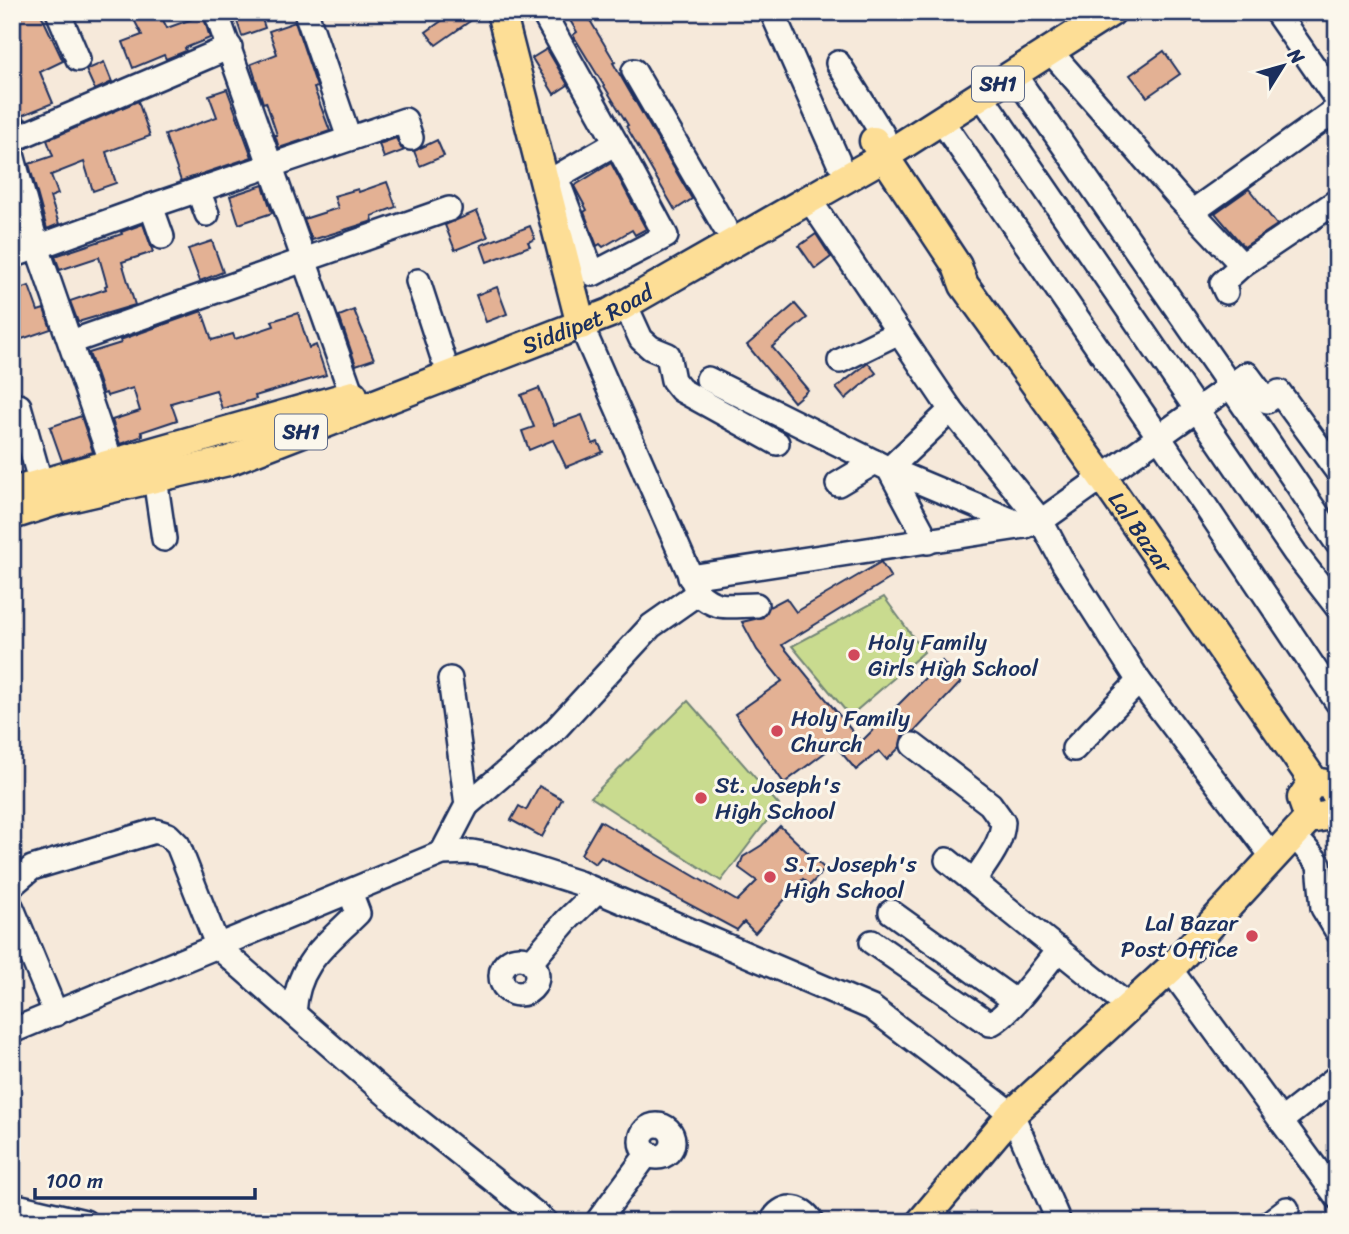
<svg xmlns="http://www.w3.org/2000/svg" width="1349" height="1234" font-family="Sriracha,sans-serif">
<style>
.green{fill:#c9db8f;stroke:#728576;stroke-width:2}
.building{fill:#e3b194;stroke:#1b2f5e;stroke-width:2}
.lines{fill:none;stroke-linecap:round;stroke-linejoin:round}
.minor-casing{stroke:#1b2f5e;stroke-width:28}
.major-casing{stroke:#1b2f5e;stroke-width:33}
.minor{stroke:#fbf7ec;stroke-width:23}
.major{stroke:#fdde96;stroke-width:28}
.poi-dot{fill:#d1495b;stroke:#fbf7ec;stroke-width:2.5}
.labels{text-anchor:middle;dominant-baseline:central;stroke-width:6;stroke-linejoin:round;paint-order:stroke}
.shield{fill:#fbf7ec;stroke:#5e6b89;stroke-width:2}
.shield-label{font-size:21px;font-weight:bold;fill:#1b2f5e}
.street-label{font-size:23px;fill:#1b2f5e;stroke:#fbf7ec}
.poi-label{font-size:23px;fill:#1b2f5e;stroke:#fbf7ec;text-anchor:start}
</style>
<rect width="100%" height="100%" fill="#f6e9da"/>
<filter id="ink" filterUnits="userSpaceOnUse"><feTurbulence type="fractalNoise" baseFrequency=".0143" numOctaves="2"/><feDisplacementMap in="SourceGraphic" scale="14" xChannelSelector="R" yChannelSelector="G"/><feConvolveMatrix kernelMatrix="1 2 1 2 8 2 1 2 1" color-interpolation-filters="sRGB"/></filter>
<g filter="url(#ink)">
<g class="green">
<polygon points="884,597 924,652 850,716 792,646"/>
<polygon points="688,701 779,805 721,881 591,797"/>
</g>
<g class="building">
<polygon points="24,12 40,12 63,61 40,72 53,103 23,115 25,119 12,125 12,17"/>
<polygon points="130,12 159,12 167,28 203,15 210,38 185,48 186,51 166,59 164,55 133,68 123,42 142,35"/>
<polygon points="454,12 483,12 436,45 426,32"/>
<polygon points="565,12 585,12 615,62 613,63 692,199 675,210 626,126 628,125 573,35 577,32"/>
<polygon points="260,13 265,28 242,36 237,21"/>
<polygon points="295,22 317,87 314,88 330,131 279,148 275,135 277,135 266,102 263,103 251,64 277,54 269,31"/>
<polygon points="547,49 568,85 554,94 532,58"/>
<polygon points="1164,51 1180,74 1147,97 1130,75"/>
<polygon points="104,62 112,82 95,90 86,70"/>
<polygon points="227,89 252,157 181,181 165,135 217,117 209,95"/>
<polygon points="138,101 150,136 106,152 116,183 93,191 84,162 51,175 58,194 50,197 59,224 47,229 29,164 53,156 47,140"/>
<polygon points="396,138 401,148 405,150 384,158 379,144"/>
<polygon points="437,140 444,156 420,166 414,151"/>
<polygon points="611,163 646,229 635,235 632,230 603,247 600,244 597,246 584,212 587,210 574,186"/>
<polygon points="387,182 396,207 372,216 373,221 312,240 304,219 338,208 334,196 358,189 359,192"/>
<polygon points="263,185 272,213 239,224 230,196"/>
<polygon points="1249,189 1277,225 1244,247 1215,213"/>
<polygon points="477,211 488,237 455,250 445,225"/>
<polygon points="143,224 153,252 122,262 135,305 78,322 70,301 106,289 105,286 107,285 99,257 60,270 55,256 122,234 121,232"/>
<polygon points="530,226 535,239 528,242 530,246 487,262 481,245"/>
<polygon points="816,234 831,257 815,269 799,246"/>
<polygon points="212,241 223,272 200,281 188,249"/>
<polygon points="29,286 38,311 44,309 51,329 19,340 12,319 12,292"/>
<polygon points="497,287 507,314 486,322 476,295"/>
<polygon points="795,304 807,318 772,347 808,390 794,402 747,345"/>
<polygon points="354,310 374,359 356,365 339,316"/>
<polygon points="202,311 212,340 233,334 235,339 274,326 272,321 298,313 309,348 316,345 326,375 255,396 256,399 222,409 216,390 171,403 177,420 141,432 143,436 120,444 112,420 140,411 133,388 107,396 106,393 103,394 89,353 121,343 120,340"/>
<polygon points="868,363 876,373 845,399 836,388"/>
<polygon points="539,388 554,425 582,415 593,444 598,442 603,452 566,467 553,440 529,450 522,431 534,427 521,395"/>
<polygon points="81,416 93,452 62,461 50,427"/>
<polygon points="881,562 891,578 782,645 861,742 942,661 961,682 915,731 902,736 900,747 887,760 879,751 856,770 835,745 784,783 735,714 782,681 757,650 742,622 763,617 769,607 786,598 796,612"/>
<polygon points="539,786 562,799 542,837 511,820 519,806 526,810"/>
<polygon points="600,821 737,901 757,881 739,868 743,857 762,845 780,826 825,869 810,885 803,879 755,933 744,922 737,930 601,857 595,864 581,854"/>
</g>
<g class="lines">
<defs>
<g id="minor">
<polyline points="58,12 78,59"/>
<polyline points="216,12 352,395"/>
<polyline points="306,12 349,138"/>
<polyline points="772,12 838,161"/>
<polyline points="1276,12 1337,100"/>
<polyline points="1050,51 1179,198 1242,265 1337,201"/>
<polyline points="838,63 883,135"/>
<polyline points="634,71 724,226"/>
<polyline points="1014,74 1231,387 1337,543"/>
<polyline points="981,95 1295,553 1337,607"/>
<polyline points="941,120 1159,437 1337,702"/>
<polyline points="12,140 230,47"/>
<polyline points="12,154 37,247 112,464"/>
<polyline points="556,177 593,274 666,236 616,143"/>
<polyline points="546,183 616,143 546,18"/>
<polyline points="198,190 207,214"/>
<polyline points="809,199 951,410 1041,521 1064,564 1139,681 1272,856"/>
<polyline points="151,206 162,237"/>
<polyline points="1192,212 1337,109"/>
<polyline points="12,256 151,206 405,120 411,138"/>
<polyline points="418,281 443,358"/>
<polyline points="1226,292 1222,283 1242,265"/>
<polyline points="625,304 641,339 651,348 668,355 673,380 681,390 777,443"/>
<path d="M581 325 698 593C716 611 732 605 756 605"/>
<polyline points="71,342 449,209"/>
<polyline points="840,361 889,337 898,331"/>
<polyline points="708,379 889,469 928,542"/>
<polyline points="19,406 41,484"/>
<polyline points="951,410 889,469 1025,526"/>
<polyline points="155,478 164,539"/>
<polyline points="838,484 875,462"/>
<polyline points="690,577 1025,526 1041,521 1247,374 1267,401 1279,392 1337,471"/>
<path d="M913 745 990 804 1003 822C1002 845 986 862 974 881"/>
<polyline points="1074,749 1139,681"/>
<polyline points="467,805 553,732 651,626 698,593"/>
<polyline points="1294,835 1319,864 1323,908 1337,931"/>
<polyline points="442,853 467,805 450,679"/>
<polyline points="947,860 1127,1005"/>
<polyline points="12,885 32,868 155,831 168,835 178,845 218,947 395,1102 546,1222"/>
<polyline points="12,908 56,1014"/>
<polyline points="891,912 1015,1001"/>
<path d="M872 942 990 1024C1009 1016 1044 967 1059 949"/>
<circle cx="519" cy="976" r="18"/>
<polyline points="531,962 566,921 597,891"/>
<polyline points="1170,969 1337,1197"/>
<path d="M294 1013C297 963 326 945 358 913L350 892"/>
<polyline points="12,1031 442,853 472,852 494,856 579,883 872,1008 1012,1114 1059,1222"/>
<polyline points="1282,1120 1337,1077"/>
<circle cx="657" cy="1141" r="16"/>
<polyline points="12,1205 85,1222"/>
<polyline points="597,1222 648,1153"/>
<path d="M772 1222C781 1203 802 1204 812 1222"/>
<polyline points="1270,1222 1287,1209"/>
</g>
<g id="major">
<polyline points="501,12 581,325"/>
<path id="s1" d="M874 141 957 266 964 285 1103 478 1315 783"/>
<polyline points="12,492 353,395"/>
<path id="s2" d="M12 515 56 501 228 461 610 313 885 156 1111 12"/>
<path d="M1337 796C1332 784 1322 780 1310 786L1302 798 1307 812 1315 818 1330 815 1337 806"/>
<polyline points="921,1222 1012,1114 1170,969 1311,816"/>
</g>
</defs>
<use href="#minor" class="minor-casing"/>
<use href="#major" class="major-casing"/>
<use href="#minor" class="minor"/>
<use href="#major" class="major"/>
</g>
</g>
<g class="poi-dot">
<circle cx="854" cy="655" r="7"/>
<circle cx="777" cy="731" r="7"/>
<circle cx="701" cy="798" r="7"/>
<circle cx="770" cy="877" r="7"/>
<circle cx="1252" cy="936" r="7"/>
</g>
<g class="labels">
<g class="shield">
<rect x="972" y="66.5" width="52" height="35" rx="5"/>
<rect x="275" y="414.5" width="52" height="35" rx="5"/>
</g>
<g class="shield-label">
<text x="998" y="84">SH1</text>
<text x="301" y="432">SH1</text>
</g>
<g class="street-label">
<text stroke="none"><textPath href="#s2" startOffset="609">Siddipet Road</textPath></text>
<text stroke="none"><textPath href="#s1" startOffset="474">Lal Bazar</textPath></text>
</g>
<g class="poi-label">
<text x="868" y="642">Holy Family<tspan x="868" dy="26">Girls High School</tspan></text>
<text x="791" y="718">Holy Family<tspan x="791" dy="26">Church</tspan></text>
<text x="715" y="785">St. Joseph's<tspan x="715" dy="26">High School</tspan></text>
<text x="784" y="864">S.T. Joseph's<tspan x="784" dy="26">High School</tspan></text>
<text x="1238" y="923" text-anchor="end">Lal Bazar<tspan x="1238" dy="26">Post Office</tspan></text>
</g>
</g>
<rect width="1349" height="1234" fill="none" stroke="#fbf7ec" stroke-width="42"/>
<rect x="21" y="21" width="1307" height="1192" fill="none" stroke="#1b2f5e" stroke-width="2.5" filter="url(#ink)"/>
<g transform="translate(1283 66) rotate(53)" stroke="#fbf7ec" stroke-width="5" paint-order="stroke">
<path d="M0-5L12 26L0 18L-12 26Z" fill="#1b2f5e"/>
<text y="-10" font-size="19" font-weight="bold" text-anchor="middle" fill="#1b2f5e">N</text>
</g>
<path d="M35 1188v10h220v-10" fill="none" stroke="#1b2f5e" stroke-width="3.5"/>
<text x="46" y="1188" font-size="21" fill="#1b2f5e" stroke="#fbf7ec" stroke-width="5" paint-order="stroke">100 m</text>
</svg>
